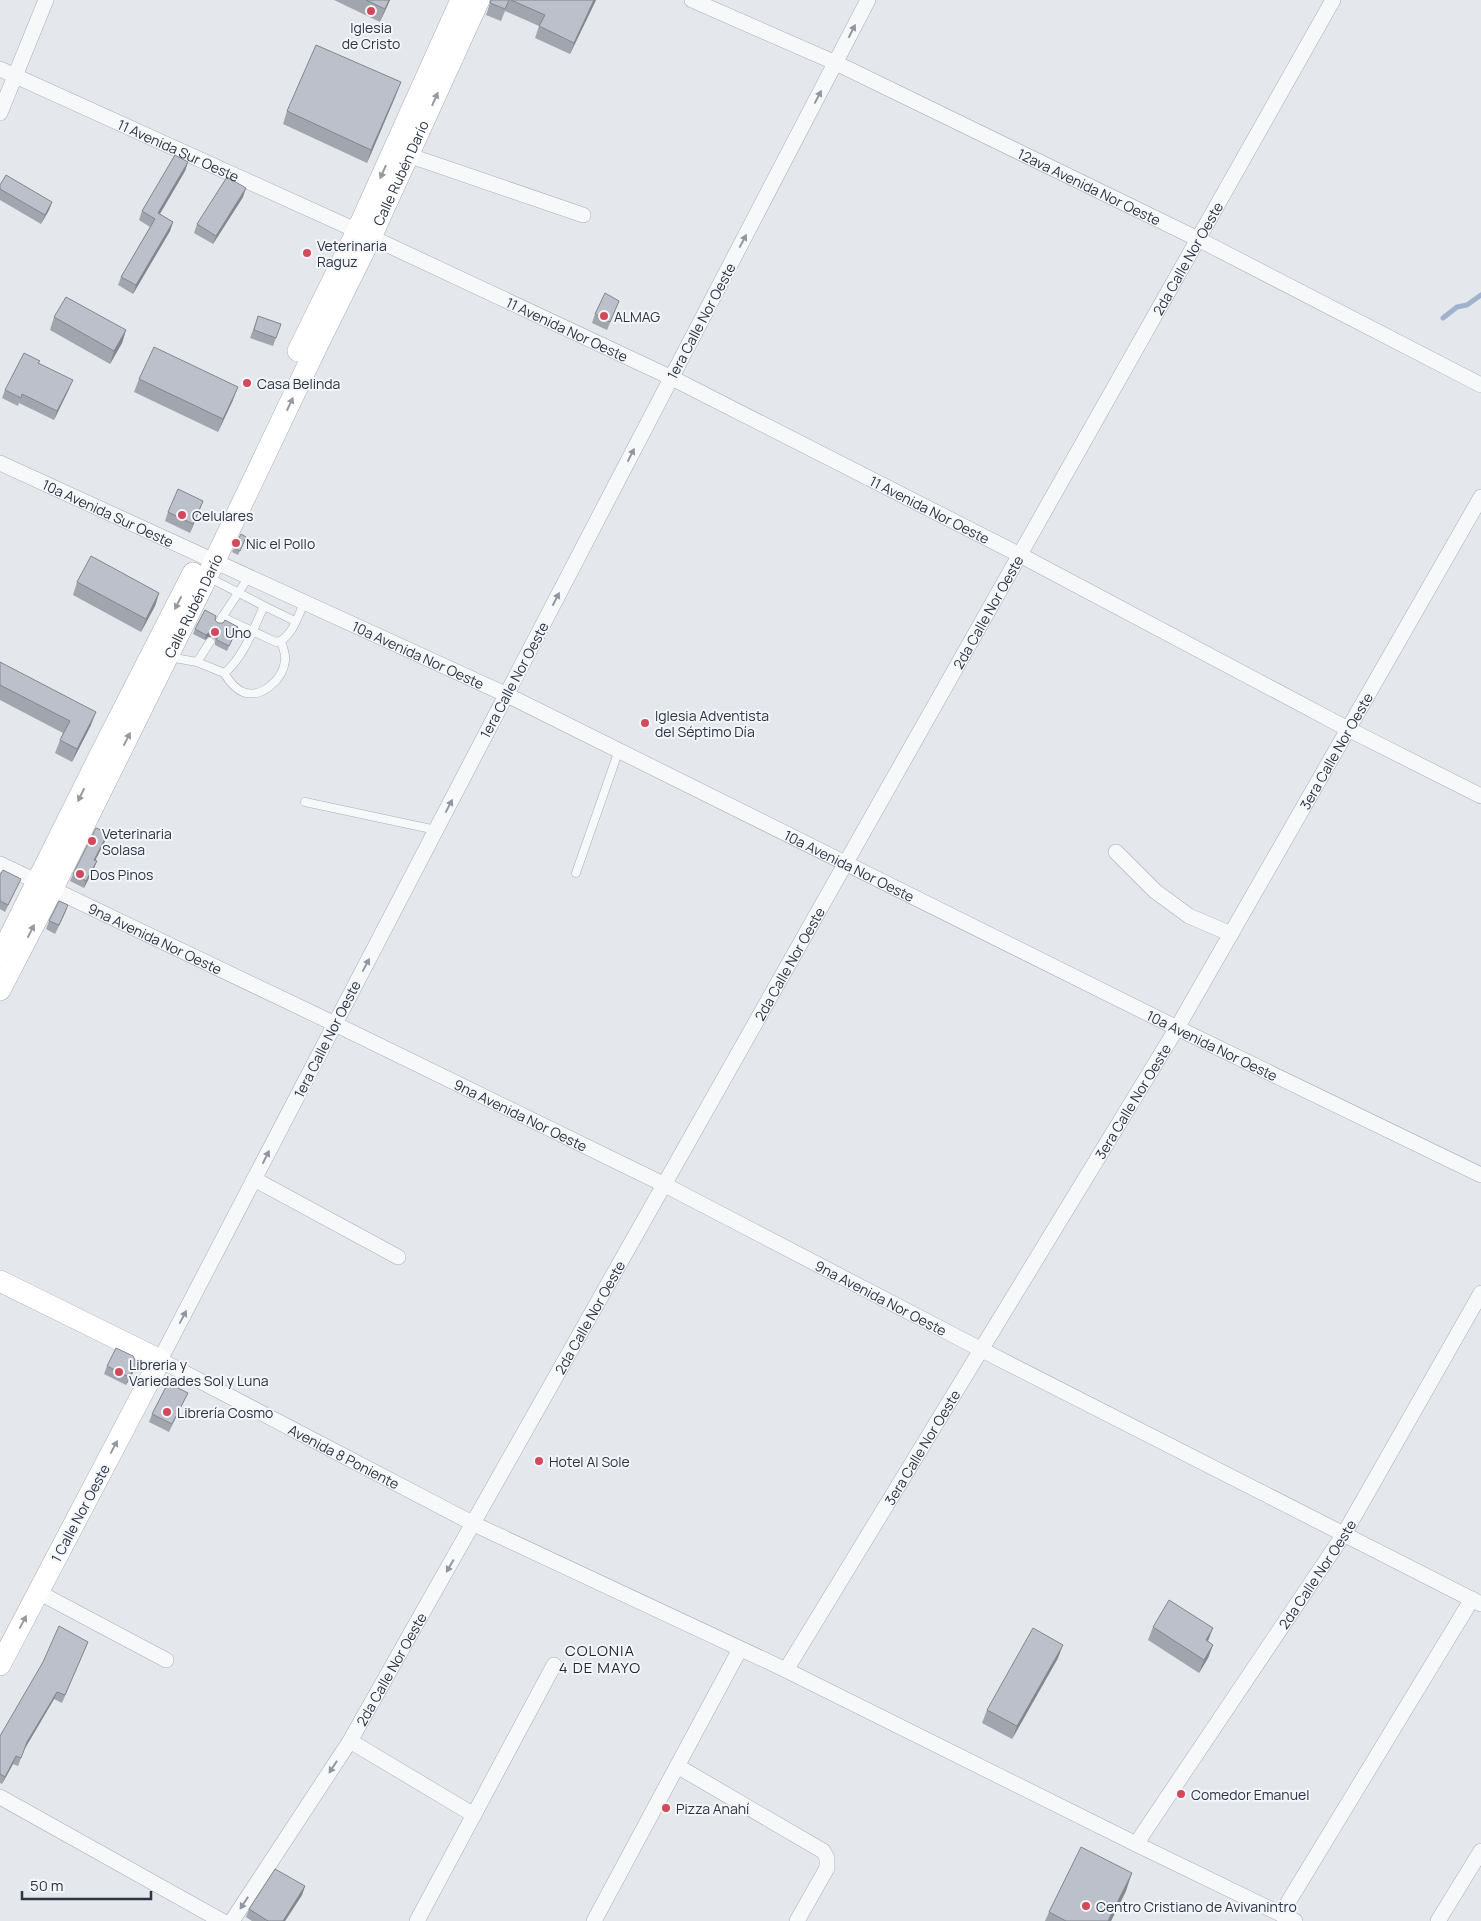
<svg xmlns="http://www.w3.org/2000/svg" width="1481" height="1921" font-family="Manrope,sans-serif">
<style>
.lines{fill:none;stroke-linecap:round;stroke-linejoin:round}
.stream{stroke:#9fb4cc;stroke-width:5}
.lane-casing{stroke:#a9aeb7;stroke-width:9}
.street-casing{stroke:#a9aeb7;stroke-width:16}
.secondary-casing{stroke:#a9aeb7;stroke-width:22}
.lane{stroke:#f7f8fa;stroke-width:8}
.street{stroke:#f7f8fa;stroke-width:15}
.secondary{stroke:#fff;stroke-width:21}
.wall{fill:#a1a5ae}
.shaded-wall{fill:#83868d}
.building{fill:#bbc0ca;stroke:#83868d}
.oneway{fill:#9196a0}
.oneway2{fill:#959aa2}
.poi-dot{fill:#d1495b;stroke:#f4f6f9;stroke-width:2}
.labels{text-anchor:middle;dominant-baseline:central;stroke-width:4;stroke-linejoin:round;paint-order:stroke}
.poi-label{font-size:14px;fill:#2b3445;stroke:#f4f6f9;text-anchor:start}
.street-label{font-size:14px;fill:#2b3445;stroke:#f4f6f9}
.neighbourhood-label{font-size:15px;letter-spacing:1px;fill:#1d2536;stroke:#f4f6f9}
</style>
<rect width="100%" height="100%" fill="#e4e7ec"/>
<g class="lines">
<polyline class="stream" points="1443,318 1457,307 1467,305 1481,295"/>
<defs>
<g id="lane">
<polyline points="264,606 295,621"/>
<path d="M222 617 276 642C291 640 298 616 304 603"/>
<polyline points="219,622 248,578"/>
<path d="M169 657 197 662 224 673C242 661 255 625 264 606L208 577"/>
<polyline points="197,662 210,642"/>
<path d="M224 673C229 681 235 689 243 692 262 699 283 679 285 661 286 655 283 647 281 642"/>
<polyline points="305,802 436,830"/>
<polyline points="576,873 619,750"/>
</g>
<g id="street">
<path id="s1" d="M692 0 836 63 1198 239 1481 385"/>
<path id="s2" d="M868 0 160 1360 474 1524 786 1670 1136 1844 1295 1921"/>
<path id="s3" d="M0 69 371 237 672 378 1020 555 1348 729 1481 796"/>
<polyline points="0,113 46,0"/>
<polyline points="399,152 583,215"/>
<path id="s4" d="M0 463 507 695 1177 1028 1481 1175"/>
<polyline points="1116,852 1155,891 1189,916 1231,934"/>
<path id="s5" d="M0 864 335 1024 665 1185 982 1350 1481 1604"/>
<polyline points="254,1179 398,1257"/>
<polyline points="38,1592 166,1660"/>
<path id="s6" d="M786 1670 1177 1028 1481 497"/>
<polyline points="350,1741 474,1815"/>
<polyline points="677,1766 823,1851 827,1858 827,1868 797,1921"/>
<polyline points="0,1797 222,1921"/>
<path id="s7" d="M1136 1844 1344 1534 1481 1293"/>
<polyline points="1281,1914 1472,1599"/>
<path id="s8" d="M232 1921 350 1741 1333 0"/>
<polyline points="417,1921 554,1665"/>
<polyline points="594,1921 740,1649"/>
<polyline points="1438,1921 1481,1851"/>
</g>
<g id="secondary">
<polyline points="298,351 357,231 461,0"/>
<polyline points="0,956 98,759 193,573"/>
<path id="s9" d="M0 990 53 888 205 581 318 344 371 237 479 0"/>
<polyline points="0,1281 160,1360 0,1665"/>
</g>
</defs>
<use href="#lane" class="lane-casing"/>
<use href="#street" class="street-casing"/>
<use href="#secondary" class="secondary-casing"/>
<use href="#lane" class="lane"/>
<use href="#street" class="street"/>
<use href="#secondary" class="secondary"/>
</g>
<g class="wall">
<polygon points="334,0 390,0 380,22"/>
<polygon points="491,0 596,0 570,54 535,38 539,26 505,11 501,21 486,15"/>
<polygon points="396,95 367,163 283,124 287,111"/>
<polygon points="188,162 185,171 160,214 173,222 170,231 133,294 118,285 121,277 150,227 139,220 142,211"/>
<polygon points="0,185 52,202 49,210 41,224 0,200"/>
<polygon points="243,197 213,244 194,233 197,224"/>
<polygon points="619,301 607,330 592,323 595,314"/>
<polygon points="258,316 281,324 273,346 250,338"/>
<polygon points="54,317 126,330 122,343 110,364 50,330"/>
<polygon points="39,363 69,389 54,420 19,403 18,406 2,398 5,390"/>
<polygon points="139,379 233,400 218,432 134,392"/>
<polygon points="203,501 190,533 165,521 168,512"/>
<polygon points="246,537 238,555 232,552 234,548"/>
<polygon points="77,582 159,593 155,606 141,632 73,595"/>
<polygon points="215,620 218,623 238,627 227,651 215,645 215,640 213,637 208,637 205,640 193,634 195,629"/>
<polygon points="0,662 91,725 72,762 55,753 60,740 63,733 0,700"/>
<polygon points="108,833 105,841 95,860 97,861 94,868 84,888 70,881 73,874"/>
<polygon points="0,875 18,885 5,912 0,909"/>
<polygon points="65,913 55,934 46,929 49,921"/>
<polygon points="107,1366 132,1375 126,1385 104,1374"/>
<polygon points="188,1393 184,1401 169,1432 149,1422 152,1414"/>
<polygon points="1153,1627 1208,1642 1213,1645 1208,1658 1199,1673 1148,1640"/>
<polygon points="88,1642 62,1703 54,1699 24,1750 18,1766 13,1764 2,1784 0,1783 0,1736"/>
<polygon points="1058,1658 1012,1739 982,1723 987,1710"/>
<polygon points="305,1886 302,1895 285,1921 252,1921 246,1917 249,1909"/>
<polygon points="1126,1891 1111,1921 1045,1921 1049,1912"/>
</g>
<g class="shaded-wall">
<polygon points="389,0 390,0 380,22 385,9"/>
<polygon points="594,0 596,0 570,54 574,43"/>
<polygon points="401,82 396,95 367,163 371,150"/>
<polygon points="188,162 185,171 155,222 158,213"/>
<polygon points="246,188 243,197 213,244 216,236"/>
<polygon points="52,202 49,210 41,224 45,215"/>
<polygon points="173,222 170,231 133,294 136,285"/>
<polygon points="126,330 122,343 110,364 114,351"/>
<polygon points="73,380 69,389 54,420 57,411"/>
<polygon points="238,387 233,400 218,432 223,419"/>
<polygon points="203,501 200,509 190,533 193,524"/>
<polygon points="159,593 155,606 141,632 146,619"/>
<polygon points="210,632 214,633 213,637 208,637 205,640 206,635"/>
<polygon points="96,712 91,725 72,762 77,749"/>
<polygon points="108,833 105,841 92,867 94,860"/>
<polygon points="97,861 94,868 84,888 86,881"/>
<polygon points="68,905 65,913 55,934 59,925"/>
<polygon points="135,1366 132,1375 126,1385 129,1377"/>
<polygon points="1213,1628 1208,1641 1206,1640"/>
<polygon points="1063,1645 1058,1658 1012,1739 1017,1726"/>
<polygon points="1213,1645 1208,1658 1199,1673 1204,1660"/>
<polygon points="57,1692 54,1699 24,1750 27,1742"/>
<polygon points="16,1756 13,1764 2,1784 5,1777"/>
<polygon points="1132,1873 1126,1891 1111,1921 1108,1921"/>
<polygon points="305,1886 302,1895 285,1921 283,1921"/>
</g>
<g class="building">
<polygon points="366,0 389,0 385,9"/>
<polygon points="491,0 509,0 505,9 490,3"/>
<polygon points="511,0 594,0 574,43 539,26 545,15"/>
<polygon points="316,45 401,82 371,150 287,111"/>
<polygon points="175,155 188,162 158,213 173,222 136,285 121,277 155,219 142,211"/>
<polygon points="6,175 52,202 45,215 0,189 0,185"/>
<polygon points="227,177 246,188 216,236 197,224"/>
<polygon points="605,293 619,301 610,322 595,314"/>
<polygon points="66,297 126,330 114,351 54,317"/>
<polygon points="258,316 281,324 276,338 254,330"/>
<polygon points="154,347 238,387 223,419 139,379"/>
<polygon points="24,353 40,361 38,363 73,380 57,411 22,394 21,398 5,390"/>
<polygon points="178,489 203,501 193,524 168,512"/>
<polygon points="241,534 246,537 240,551 234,548"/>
<polygon points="91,556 159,593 146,619 77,582"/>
<polygon points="205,610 216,616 215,620 218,623 223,623 225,620 238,627 229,646 217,640 217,636 214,633 210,632 206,635 195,629"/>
<polygon points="0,662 96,712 77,749 60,740 70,721 0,685"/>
<polygon points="96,828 108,833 94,860 97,861 86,881 73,874"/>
<polygon points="3,870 21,879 8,905 0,901 0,875"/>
<polygon points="59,901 68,905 59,925 49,921"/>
<polygon points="116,1348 133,1356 135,1360 135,1366 129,1377 107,1366"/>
<polygon points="168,1383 188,1393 172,1424 152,1414"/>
<polygon points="1169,1600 1213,1628 1206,1640 1213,1645 1204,1660 1153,1627"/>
<polygon points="59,1626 88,1642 65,1695 57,1692 27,1742 21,1758 16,1756 5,1777 0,1774 0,1736 43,1662"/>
<polygon points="1033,1628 1063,1645 1017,1726 987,1710"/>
<polygon points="1081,1847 1132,1873 1108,1921 1066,1921 1049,1912"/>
<polygon points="275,1869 305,1886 283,1921 268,1921 249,1909"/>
</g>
<defs><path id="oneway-solid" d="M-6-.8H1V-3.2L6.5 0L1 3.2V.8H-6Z" transform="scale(1.25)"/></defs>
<g class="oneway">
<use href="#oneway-solid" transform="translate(852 31) rotate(-63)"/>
<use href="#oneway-solid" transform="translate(818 97) rotate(-62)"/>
<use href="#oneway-solid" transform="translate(743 241) rotate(-62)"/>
<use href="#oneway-solid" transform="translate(631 455) rotate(-63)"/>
<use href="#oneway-solid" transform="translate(556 599) rotate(-63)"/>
<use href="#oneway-solid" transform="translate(449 806) rotate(-62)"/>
<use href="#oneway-solid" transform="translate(366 965) rotate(-62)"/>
<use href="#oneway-solid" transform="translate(266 1157) rotate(-63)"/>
<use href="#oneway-solid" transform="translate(183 1317) rotate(-62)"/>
<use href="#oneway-solid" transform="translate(450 1566) rotate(120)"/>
<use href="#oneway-solid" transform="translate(333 1767) rotate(123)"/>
<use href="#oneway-solid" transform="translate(244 1903) rotate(123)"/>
</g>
<g class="oneway2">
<use href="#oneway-solid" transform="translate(435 99) rotate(-66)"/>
<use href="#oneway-solid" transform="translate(383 172) rotate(114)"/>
<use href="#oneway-solid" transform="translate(290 404) rotate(-65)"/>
<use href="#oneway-solid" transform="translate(178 603) rotate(117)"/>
<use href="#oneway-solid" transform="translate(127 739) rotate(-63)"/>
<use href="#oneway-solid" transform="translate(81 795) rotate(116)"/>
<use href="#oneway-solid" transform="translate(31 931) rotate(-63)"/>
<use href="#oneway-solid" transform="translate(114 1447) rotate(-62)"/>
<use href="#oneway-solid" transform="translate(23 1622) rotate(-62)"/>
</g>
<g class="poi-dot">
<circle cx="371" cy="11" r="5"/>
<circle cx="307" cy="253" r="5"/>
<circle cx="604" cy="316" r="5"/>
<circle cx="247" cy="383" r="5"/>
<circle cx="182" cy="515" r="5"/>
<circle cx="236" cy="543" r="5"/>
<circle cx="215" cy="632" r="5"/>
<circle cx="645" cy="723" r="5"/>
<circle cx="92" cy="841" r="5"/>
<circle cx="80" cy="874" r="5"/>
<circle cx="119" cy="1372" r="5"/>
<circle cx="167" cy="1412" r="5"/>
<circle cx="539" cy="1461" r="5"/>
<circle cx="1181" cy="1794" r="5"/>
<circle cx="666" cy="1808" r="5"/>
<circle cx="1086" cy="1906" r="5"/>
</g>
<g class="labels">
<g class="poi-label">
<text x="371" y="27" text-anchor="middle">Iglesia<tspan x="371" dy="16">de Cristo</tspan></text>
<text x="317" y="245">Veterinaria<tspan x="317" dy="16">Raguz</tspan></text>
<text x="614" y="316">ALMAG</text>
<text x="257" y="383">Casa Belinda</text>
<text x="192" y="515">Celulares</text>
<text x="246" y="543">Nic el Pollo</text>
<text x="225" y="632">Uno</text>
<text x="655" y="715">Iglesia Adventista<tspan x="655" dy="16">del Séptimo Día</tspan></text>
<text x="102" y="833">Veterinaria<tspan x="102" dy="16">Solasa</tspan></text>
<text x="90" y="874">Dos Pinos</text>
<text x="129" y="1364">Libreria y<tspan x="129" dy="16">Variedades Sol y Luna</tspan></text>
<text x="177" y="1412">Librería Cosmo</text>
<text x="549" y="1461">Hotel Al Sole</text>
<text x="1191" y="1794">Comedor Emanuel</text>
<text x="676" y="1808">Pizza Anahí</text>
<text x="1096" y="1906">Centro Cristiano de Avivanintro</text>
</g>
<g class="street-label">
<text stroke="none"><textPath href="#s3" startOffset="196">11 Avenida Sur Oeste</textPath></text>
<text stroke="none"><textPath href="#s9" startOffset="910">Calle Rubén Darío</textPath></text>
<text stroke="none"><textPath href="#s1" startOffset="439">12ava Avenida Nor Oeste</textPath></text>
<text stroke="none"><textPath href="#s8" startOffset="1918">2da Calle Nor Oeste</textPath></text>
<text transform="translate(701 321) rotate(-62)">1era Calle Nor Oeste</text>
<text stroke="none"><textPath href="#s3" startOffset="624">11 Avenida Nor Oeste</textPath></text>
<text stroke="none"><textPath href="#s3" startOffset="1029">11 Avenida Nor Oeste</textPath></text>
<text stroke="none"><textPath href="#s4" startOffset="119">10a Avenida Sur Oeste</textPath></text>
<text stroke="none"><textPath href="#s9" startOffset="430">Calle Rubén Darío</textPath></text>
<text stroke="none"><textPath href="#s8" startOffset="1512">2da Calle Nor Oeste</textPath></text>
<text stroke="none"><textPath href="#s4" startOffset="460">10a Avenida Nor Oeste</textPath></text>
<text transform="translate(514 680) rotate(-62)">1era Calle Nor Oeste</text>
<text stroke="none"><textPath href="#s6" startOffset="1071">3era Calle Nor Oeste</textPath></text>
<text stroke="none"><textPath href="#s4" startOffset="940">10a Avenida Nor Oeste</textPath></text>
<text stroke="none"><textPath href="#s5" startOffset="172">9na Avenida Nor Oeste</textPath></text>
<text stroke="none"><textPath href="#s8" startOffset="1108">2da Calle Nor Oeste</textPath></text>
<text transform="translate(327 1039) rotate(-63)">1era Calle Nor Oeste</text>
<text stroke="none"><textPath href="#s4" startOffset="1345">10a Avenida Nor Oeste</textPath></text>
<text stroke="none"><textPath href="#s6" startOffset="666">3era Calle Nor Oeste</textPath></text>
<text stroke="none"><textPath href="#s5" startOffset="578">9na Avenida Nor Oeste</textPath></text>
<text stroke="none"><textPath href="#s5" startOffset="982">9na Avenida Nor Oeste</textPath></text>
<text stroke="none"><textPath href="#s8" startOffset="702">2da Calle Nor Oeste</textPath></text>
<text stroke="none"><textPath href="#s6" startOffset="261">3era Calle Nor Oeste</textPath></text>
<text stroke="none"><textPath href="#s2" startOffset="1741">Avenida 8 Poniente</textPath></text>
<text transform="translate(80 1513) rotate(-62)">1 Calle Nor Oeste</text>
<text stroke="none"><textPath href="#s7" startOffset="325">2da Calle Nor Oeste</textPath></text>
<text stroke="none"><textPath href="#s8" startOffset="298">2da Calle Nor Oeste</textPath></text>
</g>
<g class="neighbourhood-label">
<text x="600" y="1650">COLONIA<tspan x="600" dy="17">4 DE MAYO</tspan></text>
</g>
</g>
<path d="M22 1891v8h129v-8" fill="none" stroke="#2b3445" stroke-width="2.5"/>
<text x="30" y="1891" font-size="15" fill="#2b3445" stroke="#f4f6f9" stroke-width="4" paint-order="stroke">50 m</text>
</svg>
